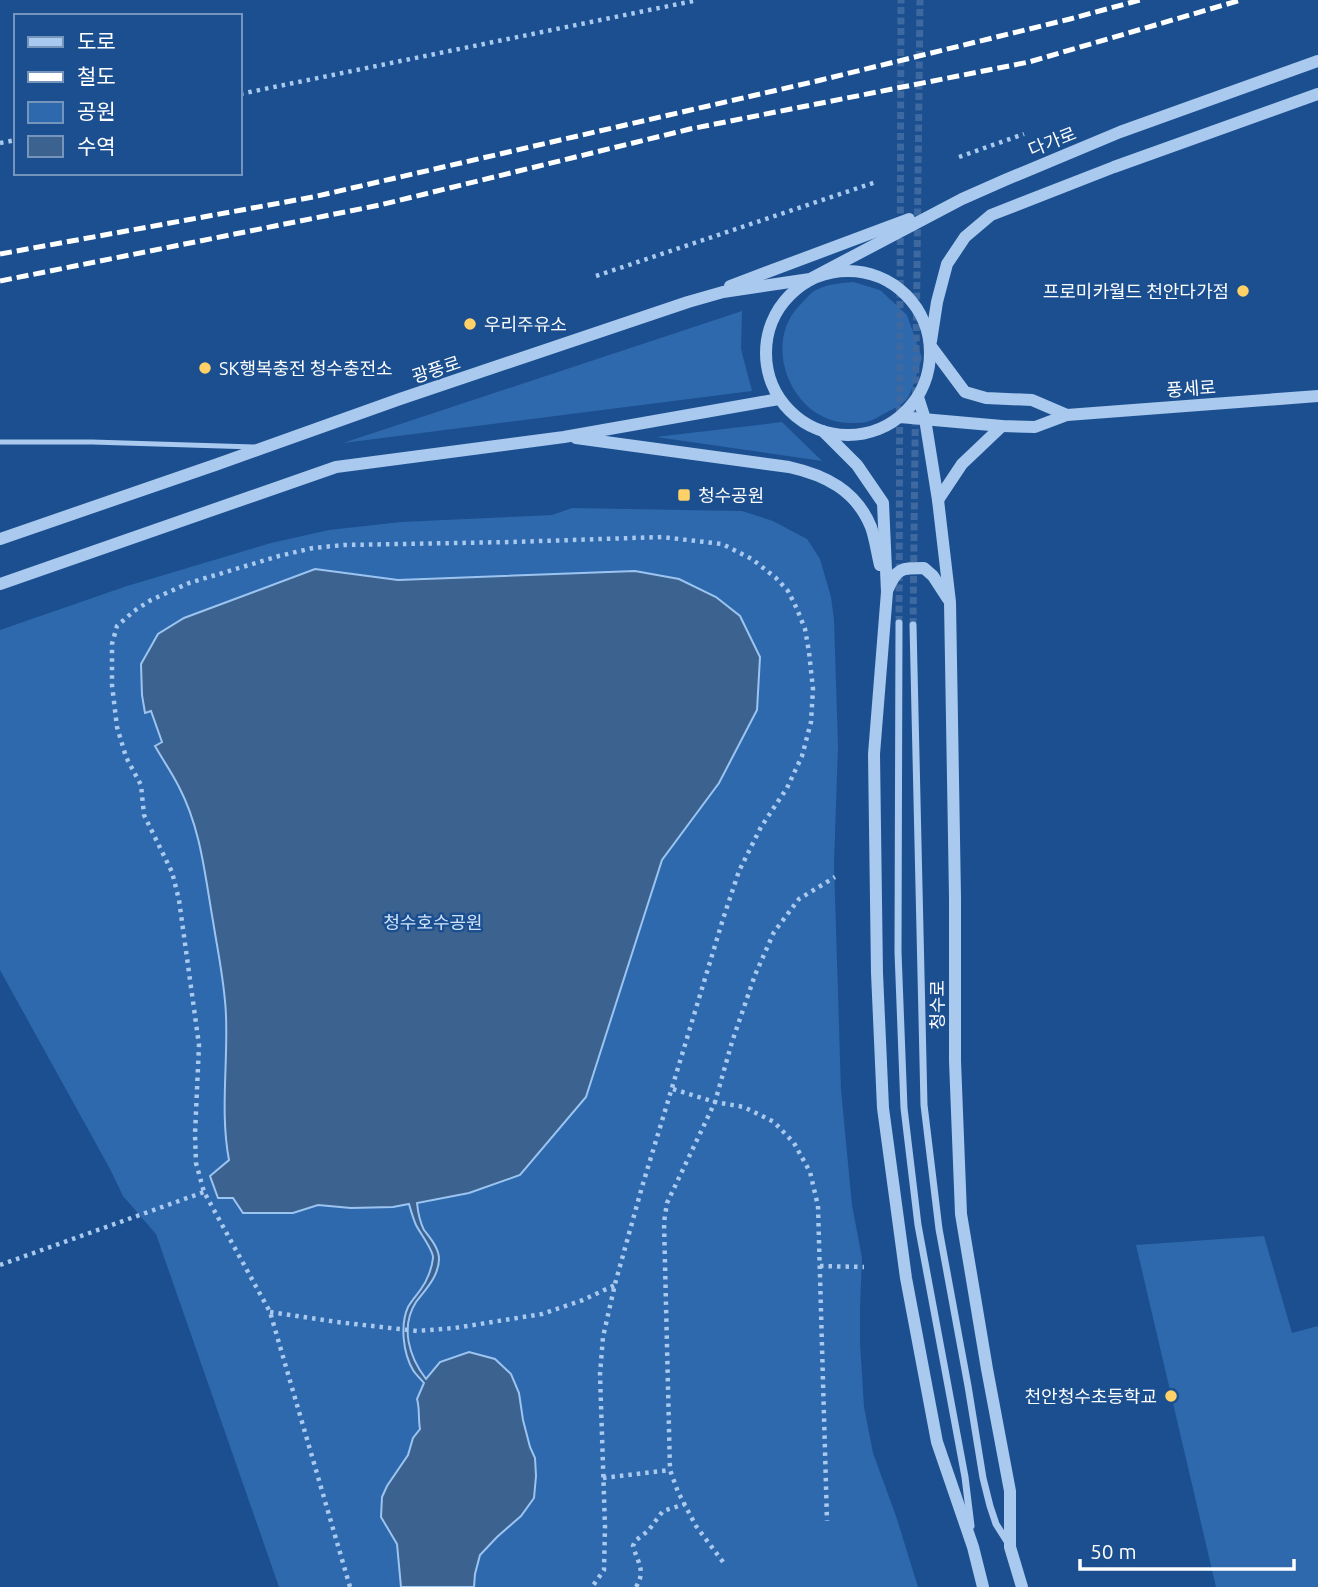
<svg xmlns="http://www.w3.org/2000/svg" width="1318" height="1587" font-family="Ubuntu,'Noto Sans KR',sans-serif">
<style>
.green{fill:#2e69ad}
.water{fill:#3c6290;stroke:#9cc4f0;stroke-width:2}
.lines{fill:none;stroke-linecap:round;stroke-linejoin:round}
.minor-tunnel{stroke:#3d69a0;stroke-width:7;stroke-dasharray:7 3.5;stroke-linecap:butt}
.path{stroke:#a9c9ee;stroke-width:4.5;stroke-dasharray:3.5 5;stroke-linecap:butt}
.service{stroke:#a9c9ee;stroke-width:5}
.minor{stroke:#a9c9ee;stroke-width:7}
.tertiary{stroke:#a9c9ee;stroke-width:12}
.rail{stroke:#fff;stroke-width:5;stroke-dasharray:12 5;stroke-linecap:butt}
.poi-dot{fill:#ffd166;stroke:#1b4f8f;stroke-width:2.5}
.labels{text-anchor:middle;dominant-baseline:central;stroke-width:5;stroke-linejoin:round;paint-order:stroke}
.street-label{font-size:18px;fill:#fff;stroke:#1b4f8f}
.poi-label{font-size:18px;fill:#fff;stroke:#1b4f8f;text-anchor:start}
.park-label{font-size:18px;fill:#cfe3fa;stroke:#1b4f8f}
</style>
<rect width="100%" height="100%" fill="#1b4f8f"/>
<g class="green">
<path d="M853 282 880 290 907 315 922 358C918 369 913 390 907 399 902 406 888 411 880 416 869 423 862 423 850 423 793 423 760 345 800 305 805 300 810 293 816 290 828 284 840 283 853 282Z"/>
<polygon points="742,311 741,349 752,391 343,443"/>
<polygon points="782,422 822,461 656,437"/>
<polygon points="572,508 742,511 773,521 807,539 820,559 831,597 834,620 838,746 834,864 841,1090 852,1205 862,1258 860,1307 860,1343 864,1407 873,1453 896,1516 918,1587 279,1587 156,1234 123,1196 110,1169 0,970 0,630 127,586 271,543 329,530 401,522 552,515"/>
<polygon points="1264,1236 1292,1333 1318,1326 1318,1587 1216,1587 1136,1245"/>
</g>
<path class="water" d="M315 569 398 580 635 571 679 579 716 597 740 616 760 657 757 710 719 783 662 860 586 1097 520 1175 469 1193 417 1203C418 1213 420 1222 424 1230 430 1238 439 1248 439 1259 439 1276 425 1290 416 1302 400 1327 409 1357 426 1379L440 1362 469 1352 495 1359 511 1374 519 1393 523 1420 530 1447 535 1458 536 1476 534 1498 521 1516 497 1537 480 1555 475 1574 474 1587H401L397 1544 381 1517 382 1497 387 1486 408 1455 413 1438 420 1429C418 1418 420 1409 417 1399L424 1383C421 1379 416 1375 413 1370 403 1353 400 1325 408 1307 412 1300 417 1295 421 1289 427 1281 432 1268 433 1258 434 1251 420 1233 416 1225 413 1218 411 1211 409 1204L393 1207 351 1208 318 1205 293 1213H243L233 1198H218L210 1176 229 1160C220 1113 228 1064 226 1016 225 984 218 953 213 921 205 876 201 829 179 787 172 773 163 760 155 746L162 742 151 711 145 713 142 695 141 664 158 634 184 618Z"/>
<g class="lines">
<g class="minor-tunnel">
<polyline points="899,623 901,0"/>
<polyline points="913,625 920,0"/>
</g>
<g class="path">
<polyline points="240,94 698,0"/>
<polyline points="0,143 16,140"/>
<polyline points="959,157 1024,134"/>
<polyline points="596,276 876,182"/>
<polyline points="673,1089 715,1102 744,1107 774,1122 794,1143 810,1172 818,1206 827,1521"/>
<polyline points="0,1265 204,1192"/>
<polyline points="820,1266 864,1267"/>
<polyline points="270,1312 337,1322 417,1331 455,1328 542,1314 583,1300 615,1285"/>
<polyline points="603,1478 670,1470"/>
<polyline points="723,1562 696,1526 678,1492 670,1470 664,1222 667,1203 715,1102 732,1042 755,975 774,932 799,899 835,877"/>
<polyline points="350,1587 270,1312 204,1192 196,1163 195,1134 199,1045 179,900 172,872 144,815 141,785 126,757 117,727 112,685 112,644 117,626 134,611 151,600 189,583 279,556 313,548 344,545 512,542 662,537 722,544 752,559 776,578 788,591 797,609 805,629 809,652 813,689 811,722 802,756 787,788 761,827 739,871 723,919 642,1187 615,1284 603,1337 600,1374 605,1527 604,1570 592,1587"/>
<path d="M636 1587C646 1571 638 1563 633 1546L635 1541 648 1531 663 1511 685 1504"/>
</g>
<polyline class="service" points="0,442 92,442 254,447"/>
<g class="minor">
<polyline points="899,623 898,952 904,1108 918,1225 965,1477 971,1526"/>
<polyline points="913,625 924,1105 939,1229 968,1386 983,1478 990,1506 996,1524 1008,1543"/>
</g>
<g class="tertiary">
<circle cx="848" cy="353" r="82"/>
<polyline points="730,286 909,219"/>
<polyline points="931,341 937,302 947,264 965,237 991,215 1114,167 1318,94"/>
<polyline points="930,345 965,392 986,398 1032,400 1067,415"/>
<polyline points="918,397 925,419 938,500 950,602 955,897 955,1061 961,1214 987,1369 1010,1491 1010,1547 1022,1587"/>
<polyline points="900,417 1002,426 1035,427 1067,415 1318,396"/>
<polyline points="823,431 857,465 883,503 887,592 874,754 877,973 883,1108 906,1278 937,1442 973,1547 983,1587"/>
<path d="M576 438 789 467C825 475 856 490 871 527 875 538 877 553 880 565"/>
<polyline points="938,500 962,464 1002,426"/>
<polyline points="0,539 215,465 400,399 688,302 723,292 810,279 962,199 1005,180 1120,132 1318,61"/>
<polyline points="0,584 336,467 564,437 779,399"/>
<path d="M888 589C897 568 901 568 924 568L933 576 948 599"/>
</g>
<g class="rail">
<polyline points="0,254 313,197 821,80 1070,19 1140,0"/>
<polyline points="0,281 380,205 690,129 1029,62 1241,0"/>
</g>
</g>
<g class="poi-dot">
<circle cx="1243" cy="291" r="7"/>
<circle cx="470" cy="324" r="7"/>
<circle cx="205" cy="368" r="7"/>
<rect x="677" y="488" width="14" height="14" rx="3.5"/>
<circle cx="1171" cy="1396" r="7"/>
</g>
<g class="labels">
<g class="street-label">
<text transform="translate(1052 141) rotate(-22)">다가로</text>
<text transform="translate(436 369) rotate(-18)">광풍로</text>
<text transform="translate(1191 388) rotate(-4)">풍세로</text>
<text transform="translate(937 1005) rotate(-90)">청수로</text>
</g>
<g class="poi-label">
<text x="1229" y="291" text-anchor="end">프로미카월드 천안다가점</text>
<text x="484" y="324">우리주유소</text>
<text x="219" y="368">SK행복충전 청수충전소</text>
<text x="698" y="495">청수공원</text>
<text x="1157" y="1396" text-anchor="end">천안청수초등학교</text>
</g>
<g class="park-label">
<text x="433" y="922">청수호수공원</text>
</g>
</g>
<rect x="14" y="14" width="228" height="161" fill="#1b4f8f" stroke="#7695bc" stroke-width="2"/>
<rect x="28" y="37" width="35" height="10" fill="#a9c9ee" stroke="#7695bc" stroke-width="2"/>
<text x="77" y="49" font-size="21" fill="#ffffff">도로</text>
<rect x="28" y="72" width="35" height="10" fill="#ffffff" stroke="#7695bc" stroke-width="2"/>
<text x="77" y="84" font-size="21" fill="#ffffff">철도</text>
<rect x="28" y="102" width="35" height="21" fill="#2e69ad" stroke="#7695bc" stroke-width="2"/>
<text x="77" y="119" font-size="21" fill="#ffffff">공원</text>
<rect x="28" y="136" width="35" height="21" fill="#3c6290" stroke="#7695bc" stroke-width="2"/>
<text x="77" y="154" font-size="21" fill="#ffffff">수역</text>
<path d="M1080 1559v10h214v-10" fill="none" stroke="#ffffff" stroke-width="3.5"/>
<text x="1090" y="1559" font-size="21" fill="#ffffff" stroke="#1b4f8f" stroke-width="5" paint-order="stroke">50 m</text>
</svg>
